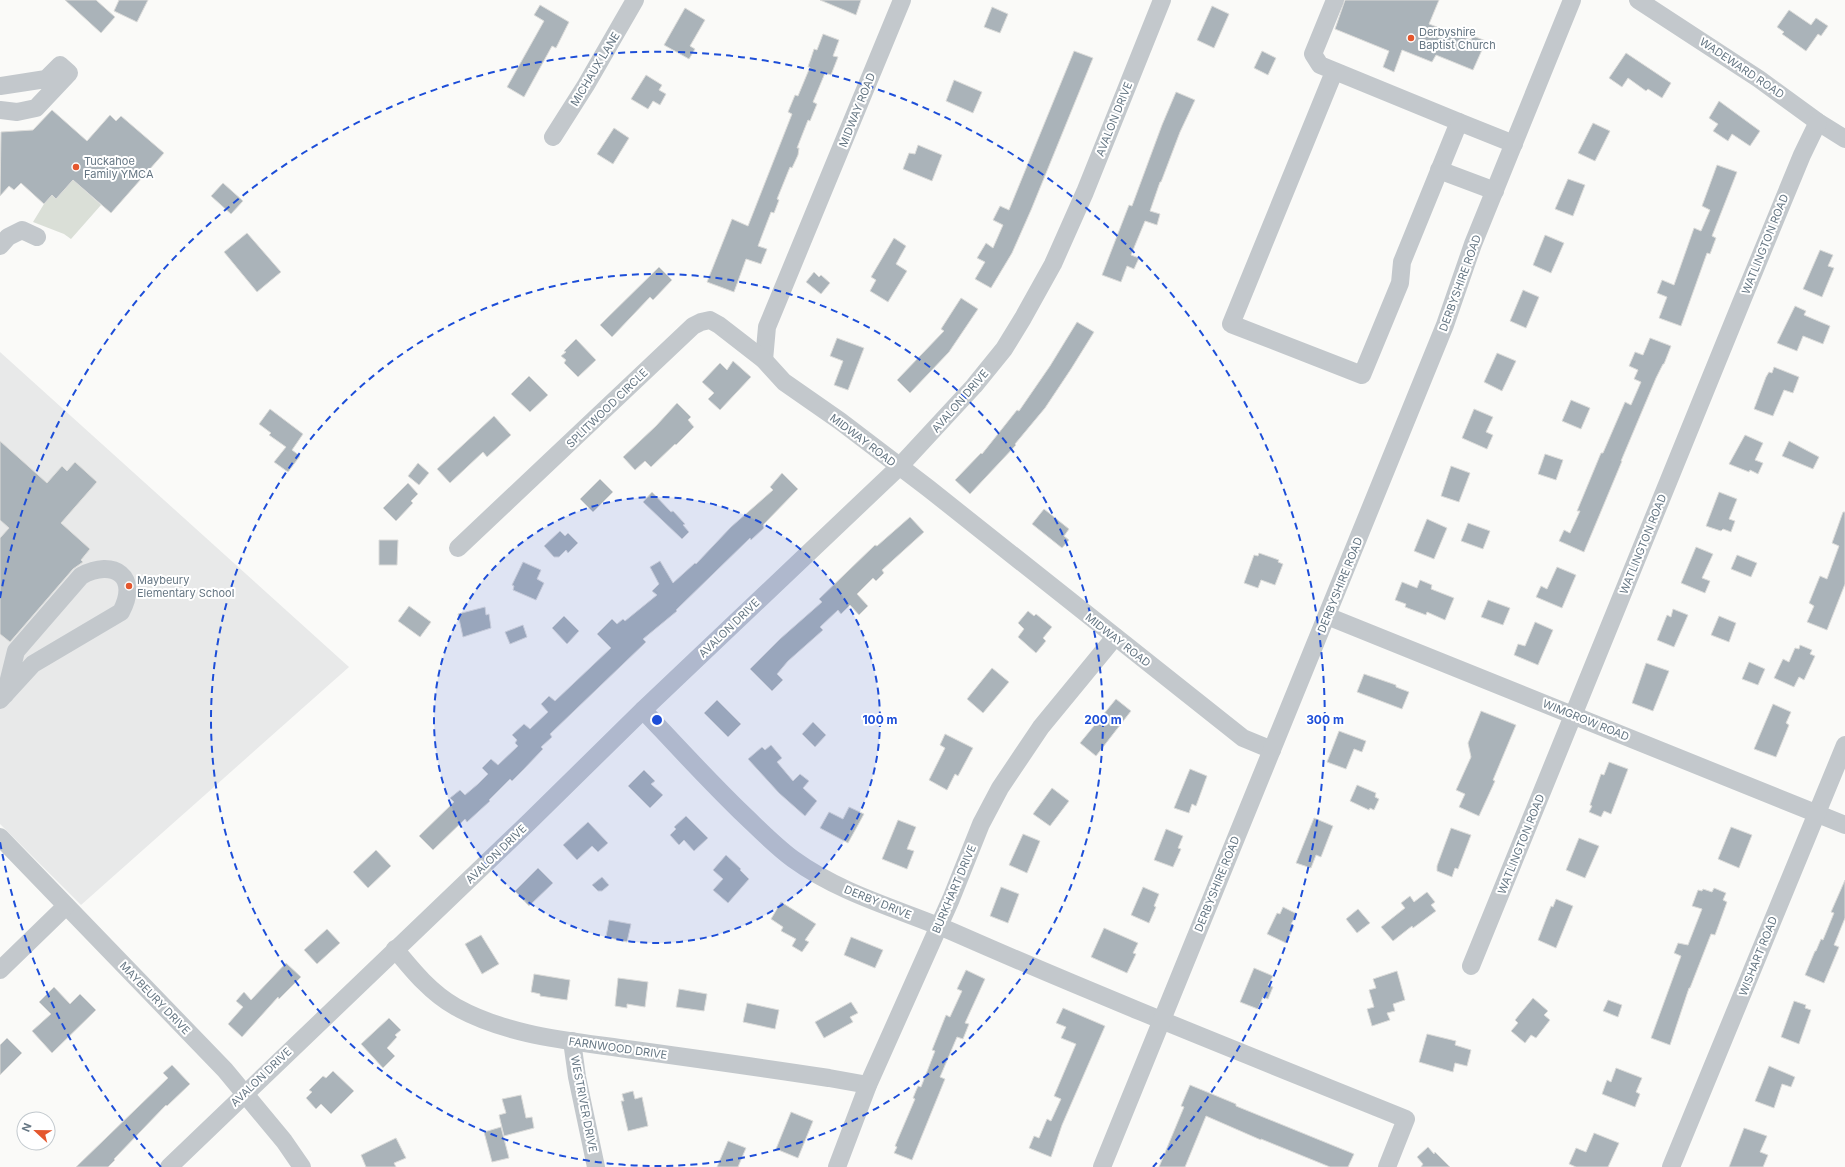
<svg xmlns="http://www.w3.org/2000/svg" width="1845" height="1167" font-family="Inter,sans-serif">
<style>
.built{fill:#e8e9e9}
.green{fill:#dadfd7}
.building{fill:#aab3b9;stroke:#dcdcda}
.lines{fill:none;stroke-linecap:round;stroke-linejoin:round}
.minor{stroke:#c3c8cc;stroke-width:18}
.ring{fill:none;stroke:#1d4ed8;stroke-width:2;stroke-dasharray:7 5}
.poi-dot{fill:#e4572e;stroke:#fff;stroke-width:1.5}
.labels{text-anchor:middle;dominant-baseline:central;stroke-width:4;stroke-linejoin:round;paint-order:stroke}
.poi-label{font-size:11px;fill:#657683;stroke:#fff;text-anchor:start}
.street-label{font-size:11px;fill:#657683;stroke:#fff}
.centre{fill:#1d4ed8;stroke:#fff;stroke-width:2}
.ring-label{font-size:12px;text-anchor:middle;font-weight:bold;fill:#1d4ed8;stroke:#fff;stroke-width:4;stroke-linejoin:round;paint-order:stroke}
</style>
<rect width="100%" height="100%" fill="#fafaf8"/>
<polygon class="built" points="0,352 349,667 81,905 0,824"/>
<polygon class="green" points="73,180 101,205 71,239 64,234 33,222 44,204 52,195 56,199"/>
<g class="building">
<polygon points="65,0 96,0 115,17 101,33"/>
<polygon points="119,0 148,0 137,22 114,11"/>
<polygon points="820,0 861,0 856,15"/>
<polygon points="1345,0 1439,0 1429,24 1471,40 1473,36 1486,41 1473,70 1436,55 1432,62 1402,50 1394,72 1383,67 1389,51 1335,29"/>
<polygon points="540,5 569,22 556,48 552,46 524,97 507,87 544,21 534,15"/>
<polygon points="1212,6 1229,14 1214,48 1197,40"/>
<polygon points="992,7 1008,14 1000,33 984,27"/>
<polygon points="685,8 705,20 690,46 695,49 689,59 664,45"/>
<polygon points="1789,10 1811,25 1816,18 1828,26 1821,36 1818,34 1806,51 1782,34 1784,32 1777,27"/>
<polygon points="823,34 839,40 833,56 838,57 831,75 825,73 813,102 817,104 810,121 808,120 797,148 799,148 798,155 792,168 790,167 777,199 779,200 774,213 771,212 758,246 767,249 761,264 746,259 734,292 707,282 732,219 748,226 792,114 788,112 795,95 798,96 810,67 808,67 814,49 817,50"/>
<polygon points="1074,51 1093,58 1031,210 1012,253 991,288 975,279 985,262 977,258 986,243 993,248 1003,225 993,220 1000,206 1009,210"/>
<polygon points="1262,51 1276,58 1268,75 1254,68"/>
<polygon points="1626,53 1671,83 1662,98 1648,89 1646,91 1628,78 1622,87 1609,78"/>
<polygon points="646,75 662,85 659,90 666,94 660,105 653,101 648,109 631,99"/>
<polygon points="954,80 982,92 973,113 946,101"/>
<polygon points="1176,92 1195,100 1180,132 1161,182 1160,182 1150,211 1160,214 1157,225 1145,221 1131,255 1139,258 1134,269 1127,266 1121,282 1102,275 1129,205 1132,206 1162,125"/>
<polygon points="1719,101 1760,131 1750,146 1732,134 1728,141 1713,131 1718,124 1709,118"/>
<polygon points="52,110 87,141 110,115 116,121 121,116 164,153 111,213 73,180 56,199 52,195 44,204 21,183 14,190 9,186 0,196 1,132 33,130"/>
<polygon points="1593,123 1610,131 1595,161 1578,153"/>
<polygon points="614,128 629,138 613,164 597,154"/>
<polygon points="918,145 942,155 932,181 903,169 909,153 915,154"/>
<polygon points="1717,165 1737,172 1712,236 1716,238 1710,254 1707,253 1681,326 1659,318 1667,297 1657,293 1662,280 1674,285 1694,228 1701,231 1710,210 1702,206"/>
<polygon points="1568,179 1585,185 1573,216 1555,209"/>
<polygon points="223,183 243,201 231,214 211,196"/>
<polygon points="247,233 281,272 257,292 224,252"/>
<polygon points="1545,235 1564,243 1551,273 1533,265"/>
<polygon points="894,238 906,246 896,264 907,271 888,302 870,291 876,280 871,277"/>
<polygon points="1820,250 1833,255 1828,266 1834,268 1822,297 1803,289"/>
<polygon points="659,267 672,280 653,300 650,297 612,337 600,325"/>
<polygon points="814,272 819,277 821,275 830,283 821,294 806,282"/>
<polygon points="1523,290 1539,297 1526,328 1510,321"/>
<polygon points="961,298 978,309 949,352 910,393 897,380 944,331 941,329"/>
<polygon points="1795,306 1806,311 1804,315 1830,326 1823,344 1803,336 1797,351 1777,343"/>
<polygon points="1077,322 1094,332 1071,369 1045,408 1015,444 1016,445 970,494 955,480 981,453 982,454 1017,410 1019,411 1050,366"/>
<polygon points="837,338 864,348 848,390 834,385 843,361 830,356"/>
<polygon points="1650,338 1671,346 1664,364 1663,364 1656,378 1621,461 1622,461 1584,552 1559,541 1564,530 1570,533 1580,511 1577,511 1601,453 1603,453 1625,402 1631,405 1641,382 1634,379 1638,370 1629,366 1635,352 1643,355"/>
<polygon points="576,339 596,360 578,377 564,363 566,360 561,356 566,352 564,351"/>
<polygon points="1497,353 1516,361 1502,391 1484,382"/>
<polygon points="733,361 751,377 720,410 708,399 714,393 702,382 720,363 727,370"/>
<polygon points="1774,367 1799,377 1793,393 1784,390 1773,416 1754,409 1766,377 1769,372 1772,373"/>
<polygon points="529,376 548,395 530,412 511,394"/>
<polygon points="1571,400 1590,408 1581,429 1562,421"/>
<polygon points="677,403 691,417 688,420 694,427 676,445 675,444 651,467 645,461 635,470 623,457 656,426"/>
<polygon points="270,409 303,434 292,450 300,456 288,472 274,462 286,447 269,435 271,433 259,424"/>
<polygon points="1474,409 1493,417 1486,432 1493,435 1487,449 1462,438"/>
<polygon points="494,416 511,435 487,457 483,452 450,483 437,469"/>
<polygon points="1745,435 1763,443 1755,460 1763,463 1758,474 1750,470 1749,472 1729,464"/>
<polygon points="0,441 47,483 62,466 67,471 75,462 97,482 61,523 90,549 81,560 83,562 73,569 10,642 0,634 0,538 9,528 0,520"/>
<polygon points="1789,441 1819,457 1813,469 1782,456"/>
<polygon points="1545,454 1563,460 1556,480 1538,474"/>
<polygon points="418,463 429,473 419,485 408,476"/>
<polygon points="1451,466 1470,473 1459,502 1441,496"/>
<polygon points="782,473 798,489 763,525 764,528 751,540 750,538 676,610 677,611 643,639 646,642 550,734 552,737 541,747 543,749 523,770 512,781 510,779 489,800 490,801 467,822 465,819 433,850 419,836 454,802 450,798 460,790 465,795 478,784 488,774 482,768 491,759 498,765 518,746 515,743 517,740 512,735 524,724 530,729 548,712 541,704 549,696 555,701 611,648 597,634 612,619 617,624 623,619 625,621 657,595 652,591 659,584 650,567 660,561 673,583 695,563 696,564 731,527 773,490 770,487"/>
<polygon points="600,479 613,492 593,512 580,499"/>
<polygon points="408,483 418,494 411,501 413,503 396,521 383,508"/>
<polygon points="652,492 671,512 673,511 685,524 683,525 689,532 682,539 643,502"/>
<polygon points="1719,492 1737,499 1729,519 1735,521 1731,532 1723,529 1721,531 1706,526"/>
<polygon points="1044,509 1069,529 1064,536 1069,540 1062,548 1032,524"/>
<polygon points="1843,512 1845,512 1845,584 1827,630 1807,622 1814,606 1809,603 1820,576 1827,579 1839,546 1832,543"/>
<polygon points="910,517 924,532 882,570 884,573 876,581 873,578 857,594 868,606 859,615 850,605 841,614 838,610 820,627 823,630 788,661 777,674 783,680 772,691 750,669 780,639 822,602 819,599 875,545 877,546"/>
<polygon points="1427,519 1447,528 1434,559 1414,551"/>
<polygon points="1468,523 1490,531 1483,549 1461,541"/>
<polygon points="560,531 565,536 568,533 578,543 568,553 566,550 559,557 554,557 544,546"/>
<polygon points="379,540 398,540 397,565 379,565"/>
<polygon points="1696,547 1713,554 1702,578 1710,581 1705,593 1681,583"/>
<polygon points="1259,553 1279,560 1278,562 1283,564 1275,585 1261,580 1258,588 1244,583 1254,555 1258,556"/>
<polygon points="1737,555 1757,563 1751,577 1731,569"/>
<polygon points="523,562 541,570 537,579 544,583 536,600 513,590 514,586 512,585"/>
<polygon points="1557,567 1576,575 1562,608 1536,597 1541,586 1547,589"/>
<polygon points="1420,580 1432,585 1431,589 1454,598 1445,620 1427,612 1426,615 1405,607 1406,604 1395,600 1402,582 1417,588"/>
<polygon points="1488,600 1510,608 1503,625 1481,617"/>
<polygon points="409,606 431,622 420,637 398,621"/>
<polygon points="485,607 486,615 489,614 491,628 463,637 458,614"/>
<polygon points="1673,609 1688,615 1674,647 1657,640 1667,615 1671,617"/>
<polygon points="1028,611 1034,616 1036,614 1052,627 1043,638 1046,641 1036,653 1018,637 1024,629 1018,623"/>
<polygon points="564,616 579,631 567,644 552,628"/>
<polygon points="1719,616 1736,623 1729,642 1711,635"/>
<polygon points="1535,622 1553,630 1538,665 1514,655 1518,644 1525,646"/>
<polygon points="523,625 527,637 510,644 505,632"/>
<polygon points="1800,645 1812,650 1810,654 1815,656 1804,680 1799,677 1794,687 1774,678 1783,659 1789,662 1795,648 1799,649"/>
<polygon points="1749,662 1765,669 1758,685 1742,679"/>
<polygon points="1646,663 1669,671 1653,711 1632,703"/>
<polygon points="992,668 1009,682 983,713 967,699"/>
<polygon points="1364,674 1396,685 1396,687 1409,692 1402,709 1357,692"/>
<polygon points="1116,699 1131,711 1096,756 1080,743"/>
<polygon points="717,700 741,724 728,737 704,713"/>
<polygon points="1773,704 1791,712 1786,723 1789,725 1776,757 1754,749"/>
<polygon points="1481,711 1516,725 1493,780 1495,781 1479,816 1459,807 1465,794 1456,790 1471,757 1468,743"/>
<polygon points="813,722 826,735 815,747 802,734"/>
<polygon points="1339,731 1366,741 1362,752 1354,749 1346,769 1327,762"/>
<polygon points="945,734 973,748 958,776 955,774 947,790 929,780 945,748 940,745"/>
<polygon points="771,745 782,758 777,762 793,781 800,774 809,781 803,788 817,801 805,816 779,793 748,759 762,747 765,750"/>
<polygon points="1609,762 1628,769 1611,814 1604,811 1601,817 1589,812 1592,806 1590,805 1601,774 1604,775"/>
<polygon points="1190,769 1207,776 1196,806 1192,804 1189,813 1174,808"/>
<polygon points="644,770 655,781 651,784 663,795 650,808 628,786"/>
<polygon points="1357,785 1376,793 1375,797 1379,799 1374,810 1370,808 1369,810 1350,801"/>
<polygon points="1052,788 1069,801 1050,826 1033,814"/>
<polygon points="849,807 864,814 848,843 820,828 829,812 843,819"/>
<polygon points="686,816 708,838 694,851 684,840 679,845 670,835 676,829 674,827"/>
<polygon points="1314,818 1333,826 1321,857 1316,855 1311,868 1296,863"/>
<polygon points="898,820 916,827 907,849 914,851 907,869 882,859"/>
<polygon points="588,822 608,843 598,852 592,846 577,860 563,845"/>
<polygon points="1731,827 1752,835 1739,868 1718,859"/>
<polygon points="1451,828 1471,835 1458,869 1455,868 1452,877 1437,871 1437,866"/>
<polygon points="1166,829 1183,836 1178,848 1181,849 1173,867 1154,860"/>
<polygon points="1023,834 1040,841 1027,873 1009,865"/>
<polygon points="1579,838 1599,846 1585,878 1566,870"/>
<polygon points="376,850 391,866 368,888 353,872"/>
<polygon points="726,855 741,869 740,870 749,879 728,903 713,890 723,879 713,870"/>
<polygon points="538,868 553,883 529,906 515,891"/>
<polygon points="602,877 609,885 602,891 598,891 592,885"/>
<polygon points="1845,880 1845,918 1834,945 1839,947 1824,983 1805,975 1815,951 1816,951 1821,939 1823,940 1834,913 1831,912"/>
<polygon points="1001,887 1019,894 1008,923 990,916"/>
<polygon points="1143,887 1159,894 1154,906 1156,907 1149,923 1131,915"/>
<polygon points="1714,888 1726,893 1723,900 1727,902 1715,935 1711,934 1690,988 1689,988 1670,1045 1651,1038 1681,956 1674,953 1678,943 1688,945 1702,909 1692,906 1698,890 1702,891 1703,889 1712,892"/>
<polygon points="1427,892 1435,902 1431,905 1436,911 1413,928 1412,926 1393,941 1381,927 1405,908 1401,903 1410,896 1414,902"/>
<polygon points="1556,899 1573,906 1556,948 1538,940 1551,906 1553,907"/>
<polygon points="781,902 816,924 805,940 809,942 802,952 792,946 796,939 781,931 783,927 771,919"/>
<polygon points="1283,907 1297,914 1291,924 1294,926 1286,943 1267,934 1277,913 1280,914"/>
<polygon points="1358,909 1370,923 1357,933 1346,919"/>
<polygon points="609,920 631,924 627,942 606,937"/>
<polygon points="1104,928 1138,943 1133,953 1136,954 1127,973 1091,957"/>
<polygon points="327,929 340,943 317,964 304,950"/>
<polygon points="481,935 499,964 482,974 465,944"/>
<polygon points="851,937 883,950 875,968 844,955"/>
<polygon points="286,963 301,977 279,999 278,997 242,1037 228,1024 243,1007 236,1001 244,992 251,1000"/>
<polygon points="1254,968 1273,976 1268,985 1273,987 1268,999 1263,997 1258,1009 1240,1002"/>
<polygon points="966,970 985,979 965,1023 969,1024 963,1039 957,1037 940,1077 945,1079 912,1160 894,1153 897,1147 895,1146 915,1099 913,1098 918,1086 921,1087 935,1051 932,1050 946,1015 950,1017 962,991 957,989"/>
<polygon points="1397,971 1405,1000 1393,1004 1395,1011 1387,1013 1390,1020 1372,1026 1367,1009 1374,1007 1369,990 1376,988 1373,979"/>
<polygon points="534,974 570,980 567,1000 540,996 540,994 531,992"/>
<polygon points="618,978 648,982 645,1007 627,1004 627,1008 615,1006"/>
<polygon points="54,987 70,1004 80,994 96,1010 52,1053 32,1031 51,1014 39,1002"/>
<polygon points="679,989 707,994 704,1011 676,1007"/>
<polygon points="1533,998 1548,1011 1544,1015 1550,1020 1536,1038 1531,1035 1525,1043 1511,1031 1518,1023 1515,1020"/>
<polygon points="1608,1000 1622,1005 1618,1017 1603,1011"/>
<polygon points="1794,1001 1806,1005 1805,1008 1811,1010 1799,1044 1781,1037"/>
<polygon points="851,1002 858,1013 850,1017 853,1022 824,1038 815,1022"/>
<polygon points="747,1003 779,1010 775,1029 743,1022"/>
<polygon points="1063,1008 1105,1026 1062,1125 1051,1157 1029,1148 1034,1136 1039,1138 1047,1119 1051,1121 1061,1099 1054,1096 1076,1044 1061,1038 1066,1027 1056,1023"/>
<polygon points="389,1018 401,1030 395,1035 397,1037 387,1048 395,1056 383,1068 361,1044"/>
<polygon points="1427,1034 1456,1041 1455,1045 1471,1050 1467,1066 1455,1063 1453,1072 1419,1062"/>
<polygon points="7,1038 22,1053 0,1075 0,1045"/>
<polygon points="172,1065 190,1084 167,1106 166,1105 114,1159 115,1160 108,1167 76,1167 168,1078 163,1073"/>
<polygon points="1769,1066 1795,1077 1791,1087 1782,1084 1774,1108 1755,1101"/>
<polygon points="1616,1068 1642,1078 1636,1092 1640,1094 1635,1107 1602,1094 1607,1080 1611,1082"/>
<polygon points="333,1071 354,1091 331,1114 321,1104 316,1109 306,1098 312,1092 309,1090 323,1076 326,1078"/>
<polygon points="1190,1085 1236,1104 1236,1106 1354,1154 1348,1167 1330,1167 1261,1139 1261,1140 1206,1116 1185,1167 1159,1167 1184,1107 1181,1106"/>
<polygon points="633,1091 635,1099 642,1097 648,1126 628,1131 621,1101 624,1101 622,1094"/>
<polygon points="521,1095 526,1118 532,1117 534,1128 504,1136 499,1115 506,1113 502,1099"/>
<polygon points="791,1112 813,1121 798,1158 776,1149"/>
<polygon points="501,1127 509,1158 492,1162 484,1132"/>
<polygon points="1744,1128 1767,1136 1760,1152 1768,1155 1763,1167 1729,1167"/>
<polygon points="1594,1133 1619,1143 1608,1167 1576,1167 1569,1164 1576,1148 1586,1152"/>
<polygon points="396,1138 406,1158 394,1163 396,1167 366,1167 361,1155"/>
<polygon points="728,1141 746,1148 738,1167 717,1167"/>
<polygon points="1428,1147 1434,1154 1435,1152 1450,1167 1421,1167 1423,1164 1417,1157"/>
</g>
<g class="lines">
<g class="minor">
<polyline points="1638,0 1759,79 1818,122 1845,139"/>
<polyline points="1334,72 1231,324 1362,375 1400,283 1402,262 1459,122 1320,65 1313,54 1335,0"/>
<polyline points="0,86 46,79 60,65 69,73 36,108 17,112 0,110"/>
<polyline points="1459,122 1514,144"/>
<polyline points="553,137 586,85 635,0"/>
<polyline points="1439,170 1495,191"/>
<polyline points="0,246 8,237 22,230 37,237"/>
<polyline points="764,360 767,327 902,0"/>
<polyline points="458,548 693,326 701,322 710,320 719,325 764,360 784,382 840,421 928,488 1243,738 1272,750"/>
<polyline points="1327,616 1845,825"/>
<path d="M0 700 33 664 121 612C140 577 114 558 81 576L16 651 5 695"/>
<path d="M643 710C675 744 707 779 741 812 758 828 774 845 793 859 841 894 899 909 953 932 1103 998 1255 1058 1406 1119L1387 1167"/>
<polyline points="0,837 225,1070 284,1141 302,1167"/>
<path d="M395 949C413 971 431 993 456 1007 510 1037 574 1041 634 1050 699 1059 764 1068 829 1078L868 1085"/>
<polyline points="1471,966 1741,303 1802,155 1818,122"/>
<polyline points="0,970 66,906"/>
<polyline points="572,1041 577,1077 596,1167"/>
<polyline points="169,1167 528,823 643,710 899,467 974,386 1004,349 1023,318 1053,264 1085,192 1162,0"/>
<polyline points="837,1167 868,1085 951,899 981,824 1000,788 1041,727 1115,637"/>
<polyline points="1102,1167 1445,325 1473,244 1572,0"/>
<polyline points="1671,1167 1845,745"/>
</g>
</g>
<circle cx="657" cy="720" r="223" fill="#1d4ed8" fill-opacity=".12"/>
<g class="ring">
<circle cx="657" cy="720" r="223"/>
<circle cx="657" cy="720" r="446"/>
<path d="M161 1167A668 668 0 0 1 0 842M0 598A668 668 0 1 1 1153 1167"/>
</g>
<g class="poi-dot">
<circle cx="1411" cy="38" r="4"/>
<circle cx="76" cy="167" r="4"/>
<circle cx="129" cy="586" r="4"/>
</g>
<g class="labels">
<g class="poi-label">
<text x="1419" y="32">Derbyshire<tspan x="1419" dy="13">Baptist Church</tspan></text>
<text x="84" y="161">Tuckahoe<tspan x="84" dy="13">Family YMCA</tspan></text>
<text x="137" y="580">Maybeury<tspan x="137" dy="13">Elementary School</tspan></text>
</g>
<g class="street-label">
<text transform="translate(1742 68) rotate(34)">WADEWARD ROAD</text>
<text transform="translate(595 69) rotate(-59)">MICHAUX LANE</text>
<text transform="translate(857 110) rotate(-68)">MIDWAY ROAD</text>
<text transform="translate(1114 119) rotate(-68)">AVALON DRIVE</text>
<text transform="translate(1765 244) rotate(-68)">WATLINGTON ROAD</text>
<text transform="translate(1460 283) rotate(-70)">DERBYSHIRE ROAD</text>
<text transform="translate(960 401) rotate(-49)">AVALON DRIVE</text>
<text transform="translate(607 408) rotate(-44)">SPLITWOOD CIRCLE</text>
<text transform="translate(863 440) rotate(37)">MIDWAY ROAD</text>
<text transform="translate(1643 544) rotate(-68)">WATLINGTON ROAD</text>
<text transform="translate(1340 585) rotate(-68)">DERBYSHIRE ROAD</text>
<text transform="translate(729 628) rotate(-44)">AVALON DRIVE</text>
<text transform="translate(1118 640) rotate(38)">MIDWAY ROAD</text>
<text transform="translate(1586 720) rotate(22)">WIMGROW ROAD</text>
<text transform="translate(1521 844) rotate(-68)">WATLINGTON ROAD</text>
<text transform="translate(496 854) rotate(-44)">AVALON DRIVE</text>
<text transform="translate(1217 884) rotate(-68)">DERBYSHIRE ROAD</text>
<text transform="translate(954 889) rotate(-67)">BURKHART DRIVE</text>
<text transform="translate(878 902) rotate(22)">DERBY DRIVE</text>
<text transform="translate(1758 956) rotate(-68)">WISHART ROAD</text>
<text transform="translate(155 998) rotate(46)">MAYBEURY DRIVE</text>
<text transform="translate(618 1048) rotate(8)">FARNWOOD DRIVE</text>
<text transform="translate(261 1077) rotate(-44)">AVALON DRIVE</text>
<text transform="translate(584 1104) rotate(79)">WESTRIVER DRIVE</text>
</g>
</g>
<circle cx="657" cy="720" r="6" class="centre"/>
<g class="ring-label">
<text x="880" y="724">100 m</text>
<text x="1103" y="724">200 m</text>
<text x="1325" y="724">300 m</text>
</g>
<g transform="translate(36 1131) rotate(292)"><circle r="19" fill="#ffffff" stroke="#c1c8cd"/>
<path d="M0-3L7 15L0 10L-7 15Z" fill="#e4572e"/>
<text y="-6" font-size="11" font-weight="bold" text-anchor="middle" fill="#657683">N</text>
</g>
</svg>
